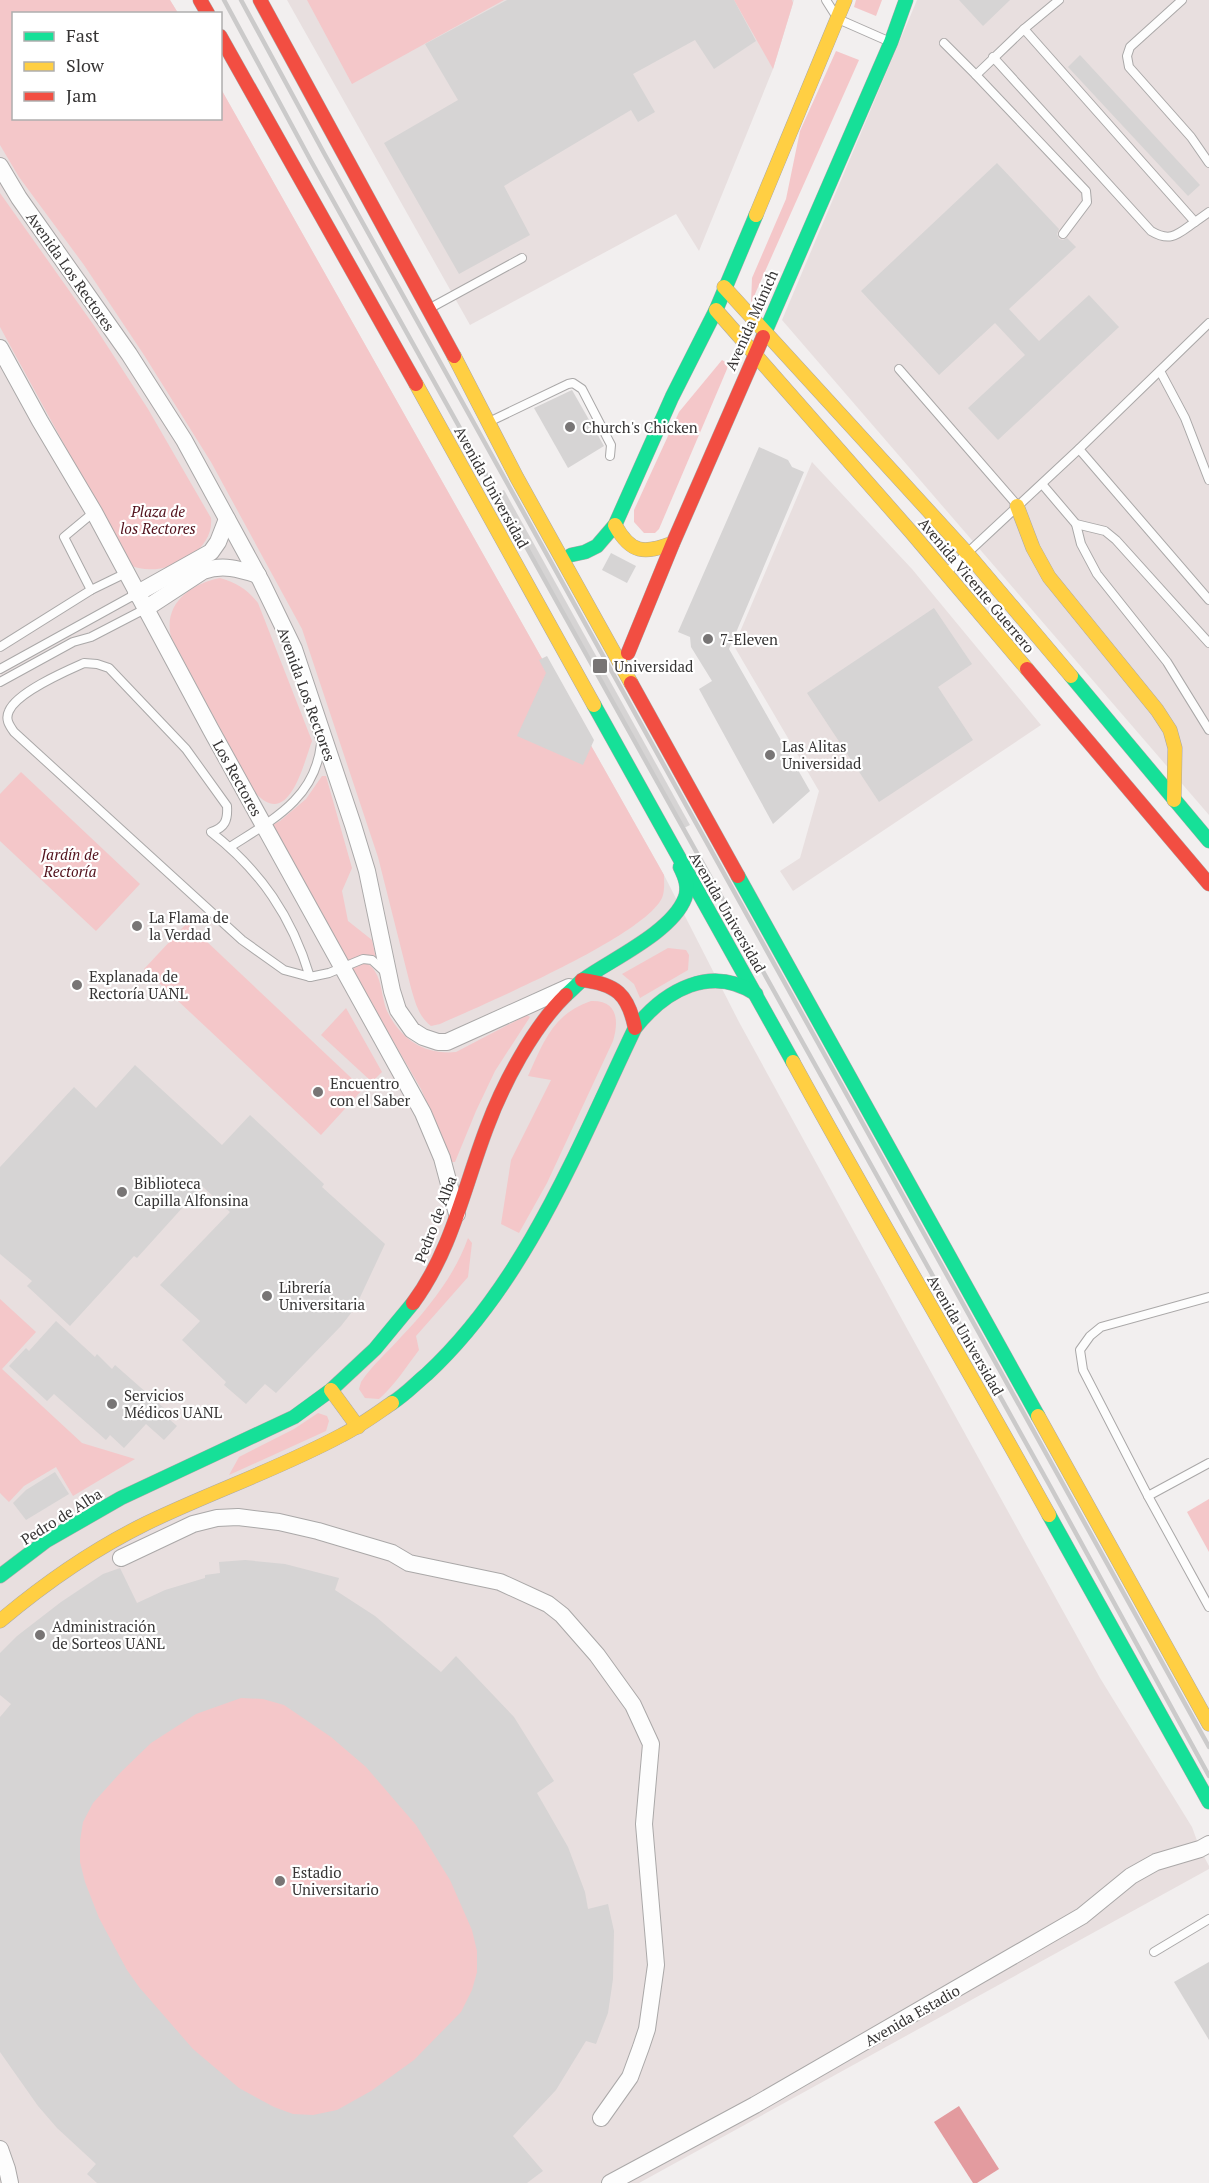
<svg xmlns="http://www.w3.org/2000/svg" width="1209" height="2183" font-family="'PT Serif',serif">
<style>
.built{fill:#e8dfdf}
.green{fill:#f4c7c9}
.water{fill:#e39b9f}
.building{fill:#d6d4d4;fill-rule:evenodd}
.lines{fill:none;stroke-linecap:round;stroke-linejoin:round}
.lane-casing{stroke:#aaa8a8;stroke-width:10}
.street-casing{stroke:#aaa8a8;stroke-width:18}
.fast-casing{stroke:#aaa8a8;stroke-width:15}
.slow-casing{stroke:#aaa8a8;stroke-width:15}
.jam-casing{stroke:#aaa8a8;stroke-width:15}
.lane{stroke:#fdfdfd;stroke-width:8}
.street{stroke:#fdfdfd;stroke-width:16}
.fast{stroke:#16e098;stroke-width:14}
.slow{stroke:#ffcf43;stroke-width:14}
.jam{stroke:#f24e42;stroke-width:14}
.rail{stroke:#cbcaca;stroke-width:4.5}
.poi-dot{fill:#787575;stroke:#fff;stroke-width:2}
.labels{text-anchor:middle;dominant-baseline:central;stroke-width:4.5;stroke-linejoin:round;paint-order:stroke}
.street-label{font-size:15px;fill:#363434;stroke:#fff}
.poi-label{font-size:15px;fill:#363434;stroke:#fff;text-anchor:start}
.park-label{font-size:15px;font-style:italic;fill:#52121c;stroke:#fff}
</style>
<rect width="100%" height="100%" fill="#f2efef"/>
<g class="built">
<polygon points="0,0 170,0 178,13 14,14 14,118 220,118 221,89 664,875 739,1022 910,1334 1100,1678 1192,1827 1200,1849 1209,1866 1209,1869 639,2183 0,2183"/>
<polygon points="287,0 794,0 773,69 699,251 676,214 470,325"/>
<polygon points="917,0 1209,0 1209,815 782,320"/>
<polygon points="812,462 912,569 1041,725 793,891 780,871 800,858 819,791 734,646"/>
</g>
<g class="green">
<path d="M0 0H170L178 13 14 14V118H220L221 89 664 875C664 882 665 891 662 898 643 937 484 1004 440 1024L431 1026C419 1017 415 1002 411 988L378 857 302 629 211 462 144 355 84 265 19 177 0 145Z"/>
<polygon points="307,0 504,0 352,84"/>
<polygon points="734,0 792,0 793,3 773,69"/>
<polygon points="856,0 882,0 876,16 854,7"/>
<polygon points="836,51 859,60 751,303 752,278 786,199 800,131"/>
<path d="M0 193 95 327 148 409 211 518C215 554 160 580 130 565L0 327Z"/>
<polygon points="722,360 728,364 727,369 659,529 655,533 644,533 634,522 634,510 679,412"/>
<path d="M220 578C237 583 247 589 258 603L312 741C303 765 288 833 253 790L171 637C163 604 190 584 220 578Z"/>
<polygon points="21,772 140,884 96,931 0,841 0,794"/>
<polygon points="322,776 326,776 352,868 342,891 348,921 372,940 376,959 363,955 346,961 272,825 280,821 306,799"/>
<polygon points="187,923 363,1089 321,1135 144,969"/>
<polygon points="668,948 686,950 689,955 688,970 640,998 634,984 622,974"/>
<path d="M364 962C383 970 380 995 387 1011 401 1040 425 1055 456 1052L527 1015 530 1017 495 1071 476 1111 455 1162H452L421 1089 350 967Z"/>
<path d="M591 1001C618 1000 619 1021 613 1041L547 1183 519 1233 501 1224 511 1160 551 1080 528 1076C544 1041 553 1014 591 1001Z"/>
<polygon points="346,1008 382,1072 372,1082 321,1035"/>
<path d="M468 1238 472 1243 468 1277 416 1336 419 1350C406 1367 395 1385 379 1399L365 1398 359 1389 361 1382C372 1365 388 1352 401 1337 428 1309 455 1275 468 1238Z"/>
<polygon points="0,1299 36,1332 2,1369 82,1443 135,1459 73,1496 56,1467 24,1486 9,1502 0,1493"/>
<polygon points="318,1413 327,1416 329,1421 326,1431 229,1475 239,1457 294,1429"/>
<polygon points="1209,1499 1209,1552 1187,1512"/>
<polygon points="120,1633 522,1803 422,2183 177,2183 0,1744"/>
</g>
<polygon class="water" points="959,2106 999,2169 977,2183 973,2183 934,2122"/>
<g class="building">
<polygon points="507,0 734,0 756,41 714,69 695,40 633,74 655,112 638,122 631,110 504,186 530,235 459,274 384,143 458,100 425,44"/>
<polygon points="959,0 1010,0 983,26"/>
<polygon points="1080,55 1200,185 1188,196 1068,67"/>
<polygon points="997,163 1059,229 1057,234 1059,239 1063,240 1067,238 1076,247 1009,309 1039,341 1089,295 1119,327 998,440 968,408 1025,355 995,323 939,375 861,291"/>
<polygon points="572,390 604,446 568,468 534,408"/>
<polygon points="759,447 788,460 792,467 804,472 729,649 810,791 773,824 699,689 712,681 691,647 690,637 678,632"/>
<polygon points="504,490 690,825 682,829 498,493"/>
<polygon points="611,553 636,566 627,583 602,570"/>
<polygon points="934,608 972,664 938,687 973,740 879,802 807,693"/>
<polygon points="547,656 594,740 583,765 517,736 546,673 539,660"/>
<polygon points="135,1065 222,1145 250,1115 324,1184 322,1187 385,1244 355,1308 341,1326 276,1393 265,1384 246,1404 224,1385 226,1382 182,1340 200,1321 160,1285 230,1212 202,1186 137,1258 134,1256 70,1326 27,1286 32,1281 0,1254 0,1167 74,1087 96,1108"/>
<polygon points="56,1321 95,1357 97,1354 112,1369 115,1365 165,1409 161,1412 177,1426 164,1440 146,1424 124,1448 110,1435 106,1440 54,1394 47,1401 9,1366 26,1348 29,1351"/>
<polygon points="55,1472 69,1494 26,1520 13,1503 26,1490"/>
<path d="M245 1560 285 1564 339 1578 335 1590 375 1616 441 1672 456 1656 514 1717 554 1781 537 1793 568 1847 585 1892 588 1909 608 1904 614 1931 613 1979 608 2013 596 2044 586 2041 556 2090 513 2136 543 2171 527 2183H97L87 2174 96 2164 57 2128 38 2106 0 2052V1717L11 1704 0 1695V1653L17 1636 61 1602 103 1574 120 1568 137 1603 165 1590 205 1578V1575L220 1573 219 1562ZM241 1698 263 1699 284 1705 331 1737 366 1767 416 1825 450 1880 472 1930 477 1951V1972L472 1990 461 2012 414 2060 371 2091 337 2110 313 2115 293 2114 274 2107 239 2088 193 2049 139 1987 127 1970 99 1918 85 1882 80 1862V1841L83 1822 93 1803 121 1772 151 1743 196 1714Z"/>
<polygon points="1209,1962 1209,2040 1174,1982"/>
</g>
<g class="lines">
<defs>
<g id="lane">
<polyline points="826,0 838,19 888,41"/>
<polyline points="1059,0 1024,29 976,75 1086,191 1087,202 1063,234"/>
<polyline points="1182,0 1130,47 1127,56 1129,67 1191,137 1209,163"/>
<polyline points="1024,29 1195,222 1209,212"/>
<polyline points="944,43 976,75"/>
<path d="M993 57 1151 231C1171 243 1178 234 1195 222"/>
<polyline points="434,306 522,258"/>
<polyline points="899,369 1017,505"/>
<polyline points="1160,371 1185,418 1209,480"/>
<polyline points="493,420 568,384 573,383 582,389 611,445 610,456"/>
<polyline points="1079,449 1209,600"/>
<polyline points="1042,484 1076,524 1105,531 1116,540 1209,643"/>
<polyline points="1076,524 1081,544 1097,574 1167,662 1209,730"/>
<polyline points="948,571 1079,449 1209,323"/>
<polyline points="91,590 64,537 94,512"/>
<polyline points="0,647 91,590 126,573"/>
<path d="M84 663 97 664 109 668 186 749 227 806C228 820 225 828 211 832 261 871 292 917 310 977L284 970 242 940 14 732C9 725 5 719 9 711 17 692 66 671 84 663Z"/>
<polyline points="0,669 136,594"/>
<polyline points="0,682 73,642 91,637 145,609"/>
<path d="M230 847C272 820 315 799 321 744"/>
<polyline points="310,977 329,973 363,959 372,960 385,972"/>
<polyline points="1209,1297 1101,1327 1090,1336 1080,1350 1083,1370 1148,1496 1209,1463"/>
<polyline points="1148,1496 1209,1607"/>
<polyline points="1154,1952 1209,1919"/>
</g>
<g id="street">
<polyline points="0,166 19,198 129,354 184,440 261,581 294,649 353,825 367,871 392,991 398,1010 412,1030 423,1037 438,1042 447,1042 569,987"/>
<polyline points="0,348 40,421 94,512 211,730 423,1113 442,1158 457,1214"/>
<polyline points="136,594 211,552 218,542 227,519"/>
<path d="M145 609 203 571C223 564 239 569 258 575"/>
<polyline points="121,1558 193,1524 217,1518 238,1517 279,1522 318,1531 392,1553 409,1563 500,1582 548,1604 562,1615 597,1655 633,1705 651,1744 644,1824 656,1965 647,2029 641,2047 630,2077 601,2118"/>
<polyline points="0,2149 7,2169 10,2183"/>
<polyline points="610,2183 755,2105 1082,1916 1131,1876 1156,1862 1200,1849 1209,1844"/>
</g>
<g id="fast">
<polyline points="763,337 891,42 906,0"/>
<polyline points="571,555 585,552 597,546 615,525 672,397 716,310 756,215"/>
<polyline points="1071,676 1209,841"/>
<polyline points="594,705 793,1062"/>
<polyline points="738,876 1038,1416"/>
<path d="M566 995C572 990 577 984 584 979 612 959 672 932 685 898 689 887 685 877 680 867"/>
<path d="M392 1403C405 1395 415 1384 427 1374 526 1282 578 1147 635 1028 665 990 711 964 756 994"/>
<polyline points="1049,1515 1209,1802"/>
<polyline points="0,1576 46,1541 121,1498 294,1417 331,1390 375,1349 413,1303"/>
</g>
<g id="slow">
<polyline points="756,215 845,0"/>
<polyline points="724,287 967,553 1071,676"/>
<polyline points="716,310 911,532 1027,669"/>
<polyline points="454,356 517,478 631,683"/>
<polyline points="416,384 594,705"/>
<polyline points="1017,506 1033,548 1049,577 1157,710 1170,730 1175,748 1174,800"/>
<path d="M615 525C631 554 644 554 673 543"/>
<path d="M793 1062C876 1214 965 1363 1049 1515"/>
<polyline points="331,1390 358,1427"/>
<polyline points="1038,1416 1209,1724"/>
<path d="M0 1621C45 1583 94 1549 147 1523 211 1492 279 1469 342 1435 360 1426 376 1414 392 1403"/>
</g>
<g id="jam">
<polyline points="200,0 208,14"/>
<polyline points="260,0 454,356"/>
<polyline points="220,36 416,384"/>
<polyline points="628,653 673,543 763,337"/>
<polyline points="1027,669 1209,884"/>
<polyline points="631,683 738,876"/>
<path d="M582 980C616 984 628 994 635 1028"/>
<path d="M413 1303C452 1250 464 1187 487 1127 503 1084 533 1027 566 995"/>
</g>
</defs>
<use href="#lane" class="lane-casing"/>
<use href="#street" class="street-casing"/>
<use href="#fast" class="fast-casing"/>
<use href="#slow" class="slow-casing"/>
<use href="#jam" class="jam-casing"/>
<use href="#lane" class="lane"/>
<use href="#street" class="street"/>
<use href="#fast" class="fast"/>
<use href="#slow" class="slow"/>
<use href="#jam" class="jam"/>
<g class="rail">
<polyline points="224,0 311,161 1050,1486 1209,1776"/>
<polyline points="241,0 325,155 1209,1747"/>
</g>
</g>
<g class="poi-dot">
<circle cx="570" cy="427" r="6"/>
<circle cx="708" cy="639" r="6"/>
<rect x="592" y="658" width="16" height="16" rx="3"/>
<circle cx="770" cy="755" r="6"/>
<circle cx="137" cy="926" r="6"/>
<circle cx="77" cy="985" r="6"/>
<circle cx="318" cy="1092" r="6"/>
<circle cx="122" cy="1192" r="6"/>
<circle cx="267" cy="1296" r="6"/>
<circle cx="112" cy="1404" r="6"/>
<circle cx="40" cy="1635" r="6"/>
<circle cx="280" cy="1881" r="6"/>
</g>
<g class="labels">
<g class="street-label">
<text transform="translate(71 271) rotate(55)">Avenida Los Rectores</text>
<text transform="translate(751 320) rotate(-66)">Avenida Múnich</text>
<text transform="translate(492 487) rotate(61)">Avenida Universidad</text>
<text transform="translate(977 585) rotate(50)">Avenida Vicente Guerrero</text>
<text transform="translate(307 694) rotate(70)">Avenida Los Rectores</text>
<text transform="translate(238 778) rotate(61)">Los Rectores</text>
<text transform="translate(728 912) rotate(60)">Avenida Universidad</text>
<text transform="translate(435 1219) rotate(-69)">Pedro de Alba</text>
<text transform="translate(966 1335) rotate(60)">Avenida Universidad</text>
<text transform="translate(61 1516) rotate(-32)">Pedro de Alba</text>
<text transform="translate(912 2015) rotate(-30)">Avenida Estadio</text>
</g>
<g class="poi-label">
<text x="582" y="427">Church's Chicken</text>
<text x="720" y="639">7-Eleven</text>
<text x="614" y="666">Universidad</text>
<text x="782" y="746">Las Alitas<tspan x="782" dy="17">Universidad</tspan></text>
<text x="149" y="917">La Flama de<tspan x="149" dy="17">la Verdad</tspan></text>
<text x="89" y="976">Explanada de<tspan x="89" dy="17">Rectoría UANL</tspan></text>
<text x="330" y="1083">Encuentro<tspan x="330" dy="17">con el Saber</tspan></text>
<text x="134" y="1183">Biblioteca<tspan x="134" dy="17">Capilla Alfonsina</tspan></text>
<text x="279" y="1287">Librería<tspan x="279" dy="17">Universitaria</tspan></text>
<text x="124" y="1395">Servicios<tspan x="124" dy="17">Médicos UANL</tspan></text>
<text x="52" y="1626">Administración<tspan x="52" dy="17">de Sorteos UANL</tspan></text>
<text x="292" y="1872">Estadio<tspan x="292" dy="17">Universitario</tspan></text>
</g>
<g class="park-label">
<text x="158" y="511">Plaza de<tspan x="158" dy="17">los Rectores</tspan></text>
<text x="70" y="854">Jardín de<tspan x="70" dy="17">Rectoría</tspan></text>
</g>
</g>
<rect x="12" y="12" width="210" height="108" fill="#ffffff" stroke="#afaeae" stroke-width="1.5"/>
<rect x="24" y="32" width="30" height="9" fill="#16e098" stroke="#afaeae" stroke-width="1.5"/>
<text x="66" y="42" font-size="18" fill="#363434">Fast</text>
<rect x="24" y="62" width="30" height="9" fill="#ffcf43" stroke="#afaeae" stroke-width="1.5"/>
<text x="66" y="72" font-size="18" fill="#363434">Slow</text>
<rect x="24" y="92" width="30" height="9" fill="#f24e42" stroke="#afaeae" stroke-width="1.5"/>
<text x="66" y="102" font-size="18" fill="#363434">Jam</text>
</svg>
